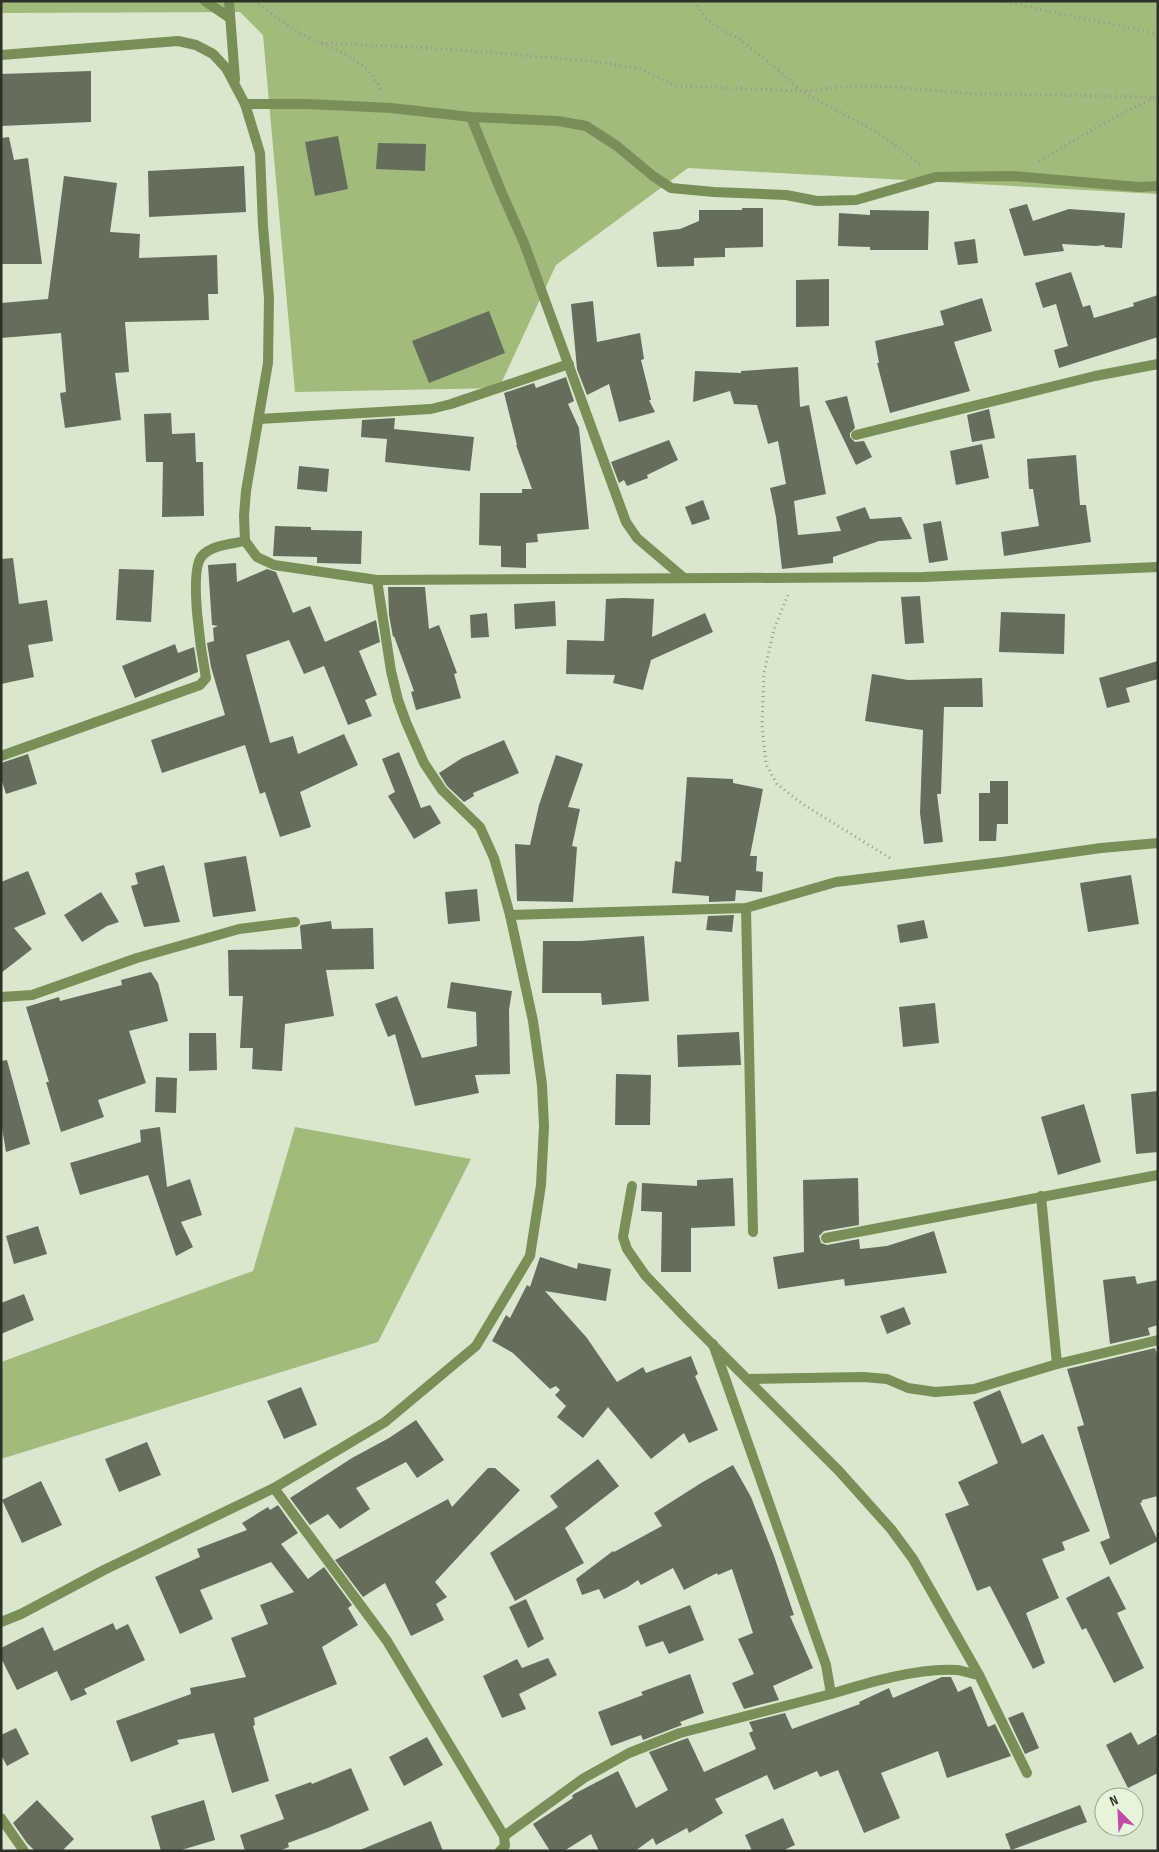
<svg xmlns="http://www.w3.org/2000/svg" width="1159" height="1852" font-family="'Sofia Sans Condensed',sans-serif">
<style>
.green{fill:#a0bb7b}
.building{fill:#656e5a}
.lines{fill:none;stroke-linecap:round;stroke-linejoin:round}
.path{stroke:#929a88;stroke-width:3;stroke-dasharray:1 4;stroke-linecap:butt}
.street{stroke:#788f58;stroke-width:10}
</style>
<rect width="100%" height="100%" fill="#dbe6ce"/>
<g class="green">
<polygon points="1,1 1158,1 1158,194 688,168 556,265 499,388 295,392 263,35 240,12 1,13"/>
<polygon points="295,1127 471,1159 378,1342 1,1459 1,1362 253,1271"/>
</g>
<g class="building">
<polygon points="91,71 91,122 1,126 1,74"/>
<polygon points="338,136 348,189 315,196 305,142"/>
<polygon points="9,137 14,160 28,158 42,264 1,264 1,138"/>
<polygon points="378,143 426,144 425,171 376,169"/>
<polygon points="244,166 246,212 149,217 148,171"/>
<polygon points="64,176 117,183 110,232 140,234 139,258 217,255 218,294 208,294 209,320 125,322 129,372 115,373 121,420 65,428 60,393 66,392 61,333 1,338 1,303 48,299"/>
<polygon points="1027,204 1033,221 1069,209 1125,213 1122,248 1105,247 1104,245 1096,246 1062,244 1064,251 1024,256 1009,209"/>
<polygon points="742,208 763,208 763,247 725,248 725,257 694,258 694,266 657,267 653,232 680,229 699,221 699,210 742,210"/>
<polygon points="870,210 929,211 928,250 870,250 870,247 838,246 839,213 870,215"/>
<polygon points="975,239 978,263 958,265 954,242"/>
<polygon points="1071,272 1083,307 1090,305 1094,318 1134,306 1133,303 1158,295 1158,337 1059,368 1054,350 1068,346 1056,304 1043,308 1035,283"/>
<polygon points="829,279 829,326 796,327 796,280"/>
<polygon points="982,298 992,331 954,342 970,391 890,413 877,363 879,363 875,341 944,325 940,311"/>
<polygon points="593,301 597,342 640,333 644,359 641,360 651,400 649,400 655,412 619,422 609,384 587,395 577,369 571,304"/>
<polygon points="489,311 505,353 429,383 412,341"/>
<polygon points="798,367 800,407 809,405 826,494 794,501 798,535 841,531 836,517 865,507 870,519 901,517 912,539 879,541 833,557 833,563 782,569 776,517 770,488 786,484 778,441 768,444 757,405 734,404 730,391 693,402 695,371 741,373 741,371"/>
<polygon points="566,377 574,401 568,404 579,428 589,529 537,534 538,542 526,543 526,568 501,567 501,546 479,545 480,493 522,493 522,489 532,489 516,445 517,445 504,393 534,383 536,388"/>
<polygon points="847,396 855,428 850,433 850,437 855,442 864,441 872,457 856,465 825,401"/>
<polygon points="989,409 995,438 972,442 967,415"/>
<polygon points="171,413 172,434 195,433 196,462 203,462 204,516 162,517 163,462 146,462 144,414"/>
<polygon points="395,418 394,429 474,437 470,471 385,462 387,439 361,437 362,420"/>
<polygon points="669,440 678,460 647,475 648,478 627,486 624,480 619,483 611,462"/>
<polygon points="982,444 989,478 956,485 950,451"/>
<polygon points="1076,455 1080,505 1086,505 1091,542 1004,556 1001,532 1039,526 1033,489 1029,489 1027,459"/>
<polygon points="299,466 329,469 327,492 297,489"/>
<polygon points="703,500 710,519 692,525 685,507"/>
<polygon points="941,521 948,560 929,563 923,524"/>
<polygon points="275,526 311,527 311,530 362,531 361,564 317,563 317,557 273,556"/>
<polygon points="13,558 19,604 47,600 53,641 28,645 34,677 1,684 1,559"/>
<polygon points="236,563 237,582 267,569 276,572 293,613 310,606 325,642 376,620 380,642 359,651 377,695 365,700 372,716 348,725 324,666 304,674 289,640 246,655 270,743 293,736 298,754 344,734 358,765 300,792 311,827 280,837 265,792 260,794 245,745 162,773 151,740 225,715 211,667 207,643 214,641 213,628 218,626 212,625 208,565"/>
<polygon points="119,569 154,570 151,622 116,620"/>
<polygon points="388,587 425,587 429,629 439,625 457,673 454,674 461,698 416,710 411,692 414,691 394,636 393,637 389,615"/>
<polygon points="920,596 924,643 905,644 901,597"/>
<polygon points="623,598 654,599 652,637 705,613 713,632 651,660 643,690 613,683 615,675 566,674 567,640 604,641 606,599"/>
<polygon points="555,601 556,626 515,629 514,604"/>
<polygon points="1001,612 1065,614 1064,654 999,652"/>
<polygon points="487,613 489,637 471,638 470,615"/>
<polygon points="175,644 178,653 194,647 198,672 135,698 122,666"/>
<polygon points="1158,661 1158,679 1126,688 1130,702 1107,708 1099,678"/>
<polygon points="872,674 908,680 982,678 983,707 944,707 941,794 937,794 943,842 924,844 920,813 923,730 865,721"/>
<polygon points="504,740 519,773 473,793 474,796 464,802 447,786 439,773 462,758"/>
<polygon points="399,752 421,808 430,805 441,823 414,839 388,796 395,792 382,759"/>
<polygon points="28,754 37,784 6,794 1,778 1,763"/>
<polygon points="556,755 583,764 568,807 580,809 572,846 577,847 573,902 517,901 515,844 530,845 539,805"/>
<polygon points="687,777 733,779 733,783 763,789 750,856 757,856 756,871 763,872 762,892 736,890 735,901 709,902 709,896 672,893 675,861 681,862"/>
<polygon points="990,781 1008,781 1008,824 997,824 996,841 979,841 979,793 990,793"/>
<polygon points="246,856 256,911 213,917 204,863"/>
<polygon points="164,865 180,922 144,927 131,886 138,884 135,873"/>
<polygon points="28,871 46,914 14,928 32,949 1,973 1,882"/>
<polygon points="1131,875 1139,924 1088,932 1080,883"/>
<polygon points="477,889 480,921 448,924 445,892"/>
<polygon points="101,892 119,922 107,926 82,942 64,915"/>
<polygon points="734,915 732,932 706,930 708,916"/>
<polygon points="924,920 928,938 900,943 897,925"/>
<polygon points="331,921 332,929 373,928 374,969 326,970 334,1016 285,1024 282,1071 252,1069 253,1048 240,1048 243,996 229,996 228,950 302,949 300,927 301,925"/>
<polygon points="644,936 649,1001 602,1005 601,993 542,993 543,941 581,941"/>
<polygon points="151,972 158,983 168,1021 129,1031 146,1083 98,1100 104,1117 61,1132 46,1082 49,1082 26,1007 59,997 60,1001 122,985 121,980"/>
<polygon points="451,982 512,991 509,1010 510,1074 475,1075 479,1093 415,1106 395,1034 388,1037 375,1004 397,996 422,1058 477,1046 476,1012 447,1008"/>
<polygon points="935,1003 939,1043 903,1047 899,1007"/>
<polygon points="739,1032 741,1065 678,1067 677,1035"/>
<polygon points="189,1033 216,1033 217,1070 189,1071"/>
<polygon points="7,1060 30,1144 6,1152 1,1122 1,1061"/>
<polygon points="616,1074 651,1075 650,1125 615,1125"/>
<polygon points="156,1077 177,1078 176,1113 155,1112"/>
<polygon points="1158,1091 1158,1152 1136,1154 1131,1094"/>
<polygon points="1084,1104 1101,1162 1058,1175 1041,1117"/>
<polygon points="160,1127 167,1187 190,1179 202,1215 181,1222 193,1247 176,1256 148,1175 80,1195 70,1163 141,1142 140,1130"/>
<polygon points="733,1178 735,1226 691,1228 691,1272 661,1272 662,1212 641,1211 642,1183 697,1186 697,1180"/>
<polygon points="858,1178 859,1225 824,1231 819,1236 821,1243 827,1245 859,1239 860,1249 887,1246 934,1231 947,1273 845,1286 844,1279 778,1289 773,1257 804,1252 803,1180"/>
<polygon points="38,1226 47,1254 14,1264 6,1236"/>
<polygon points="540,1257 577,1269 578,1263 611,1269 606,1301 545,1291 587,1338 617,1382 643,1367 646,1373 691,1356 698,1374 695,1376 718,1430 689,1443 684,1433 651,1459 608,1407 583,1438 557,1417 566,1406 555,1395 560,1390 556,1386 550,1389 513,1353 492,1341 506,1315 510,1318 527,1285 530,1287"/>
<polygon points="1135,1276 1137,1284 1158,1280 1158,1325 1148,1328 1150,1335 1110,1344 1103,1280"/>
<polygon points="24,1294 34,1320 1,1334 1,1303"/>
<polygon points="904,1307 911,1324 887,1334 880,1316"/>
<polygon points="1155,1348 1158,1357 1158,1496 1142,1500 1142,1502 1140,1503 1158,1541 1110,1565 1100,1542 1110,1538 1077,1427 1084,1425 1067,1369"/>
<polygon points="301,1387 317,1425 284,1439 267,1401"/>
<polygon points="1000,1390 1022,1444 1043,1434 1090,1531 1062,1542 1065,1550 1042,1559 1059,1598 1026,1613 1045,1663 1033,1669 990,1586 977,1591 945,1514 969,1505 958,1482 998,1463 973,1402"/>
<polygon points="416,1420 444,1460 417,1478 406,1462 356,1488 370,1509 340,1529 328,1514 310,1525 290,1498 352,1458 389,1438"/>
<polygon points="147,1442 161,1475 119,1492 105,1459"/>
<polygon points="598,1459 619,1486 565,1528 584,1563 515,1601 490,1553 558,1507 550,1496"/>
<polygon points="733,1465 751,1497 774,1556 794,1615 790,1616 813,1668 773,1686 779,1700 744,1709 732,1683 754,1674 738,1639 753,1633 732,1569 718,1575 717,1573 684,1590 673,1568 641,1585 638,1580 628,1587 604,1599 599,1589 582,1595 576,1579 613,1551 614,1552 662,1526 654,1513 701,1483"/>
<polygon points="488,1468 495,1468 520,1490 435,1582 447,1597 436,1604 444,1620 411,1636 385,1583 363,1597 335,1560 448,1499 452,1507"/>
<polygon points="41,1481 62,1525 22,1543 2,1500"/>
<polygon points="278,1505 298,1533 281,1544 308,1579 324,1567 352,1605 348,1608 358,1625 322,1647 337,1684 254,1718 255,1725 253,1726 269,1781 232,1793 214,1733 177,1740 179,1744 131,1762 116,1721 191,1694 190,1688 246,1677 231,1638 268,1624 260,1605 294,1592 271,1562 200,1590 213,1619 180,1634 155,1577 200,1557 197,1549 247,1530 242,1523 268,1507 270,1510"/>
<polygon points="1109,1576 1126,1609 1117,1613 1144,1668 1114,1683 1086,1628 1082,1630 1066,1598"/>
<polygon points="526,1599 544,1639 528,1648 509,1607"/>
<polygon points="690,1605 704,1640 669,1654 663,1641 646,1647 638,1626"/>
<polygon points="113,1623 116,1630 128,1624 145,1660 84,1689 87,1694 71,1701 57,1671 17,1690 1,1658 1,1648 43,1627 54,1651"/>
<polygon points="548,1658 557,1675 519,1694 526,1709 502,1718 483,1676 517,1659 522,1668"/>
<polygon points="690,1674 704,1713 680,1722 682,1725 643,1740 641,1735 611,1746 598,1712 643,1695 641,1692"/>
<polygon points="942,1677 951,1677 958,1692 971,1686 988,1727 995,1724 1011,1756 947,1778 938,1751 881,1773 900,1818 864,1833 838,1770 820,1777 817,1771 774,1790 767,1775 715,1799 723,1813 689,1833 687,1828 656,1845 653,1838 635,1851 599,1851 591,1834 564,1851 550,1851 533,1824 573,1798 572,1796 574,1794 618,1771 636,1808 668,1790 649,1752 682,1740 688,1738 704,1772 756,1749 749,1733 753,1731 749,1722 785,1713 792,1729 860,1704 859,1702 889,1688 893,1698"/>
<polygon points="1023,1712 1039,1748 1025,1754 1008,1718"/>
<polygon points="16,1728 29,1754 7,1766 1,1755 1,1735"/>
<polygon points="1131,1732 1138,1745 1158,1734 1158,1773 1128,1788 1106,1745"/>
<polygon points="427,1737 443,1765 404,1786 389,1757"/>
<polygon points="351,1768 369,1810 328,1828 288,1843 289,1847 279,1851 245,1851 240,1835 284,1819 275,1795 311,1782 312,1784"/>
<polygon points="37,1800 74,1839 62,1851 35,1851 27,1843 13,1823"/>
<polygon points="204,1800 215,1840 178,1851 161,1851 151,1816"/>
<polygon points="1080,1805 1087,1822 1011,1850 1005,1834"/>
<polygon points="783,1818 795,1845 782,1851 752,1851 745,1835"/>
<polygon points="431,1821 443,1851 361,1851 360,1850"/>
</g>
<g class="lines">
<g class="path">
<path d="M255 1C268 10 280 20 293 29 330 52 359 49 383 92"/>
<polyline points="695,1 704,17 721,30 737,37 782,73 801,91 878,133 920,164"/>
<polyline points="1001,1 1158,34"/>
<polyline points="321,43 434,48 593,61 641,69 671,84 679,86 801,91 857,86 890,87 979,94 1158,97"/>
<polyline points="1039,161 1113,118 1156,97"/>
<polyline points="788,595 774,629 764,673 762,725 766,764 777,784 801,803 890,858"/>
</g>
<g class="street">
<polyline points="205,1 230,18"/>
<polyline points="229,1 235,80"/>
<polyline points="1,55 178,41 196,45 213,54 226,68 245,104 260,153 263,226 269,298 268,363 246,491 244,516 245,541 257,557 274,565 377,580 923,577 1158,567"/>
<polyline points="245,104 307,104 391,108 471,117 558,121 586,126 617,146 653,176 671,188 714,192 786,195 817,201 856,200 936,177 1012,176 1139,187 1158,186"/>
<polyline points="471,117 501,191 524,243 626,522 637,538 684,578"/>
<polyline points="259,419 431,409 451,404 569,364"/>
<polyline points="856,435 1095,376 1158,364"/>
<path d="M1 756 200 685 206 678C202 657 188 571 202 556 211 545 232 544 245 541"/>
<polyline points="746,908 753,1232"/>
<polyline points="510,915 746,908 836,882 1002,862 1101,848 1158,843"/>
<polyline points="1,997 32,995 137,958 239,929 295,922"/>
<polyline points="632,1186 623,1237 627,1249 645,1275 684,1316 839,1471 891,1529 913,1559 979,1675"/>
<polyline points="1041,1196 1057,1364"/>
<polyline points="826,1238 1158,1175"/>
<polyline points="747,1379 863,1377 887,1379 908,1388 935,1392 974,1389 1057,1364 1158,1340"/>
<polyline points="274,1488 387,1641 504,1836 505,1846 500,1851"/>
<polyline points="1,1622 21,1614 104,1570 274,1488 385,1422 476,1346 530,1256 541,1185 544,1126 542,1085 533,1021 510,915 494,858 480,827 442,790 424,763 406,722 398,700 391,671 377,580"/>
<path d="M831 1694C867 1683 920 1667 957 1670 964 1671 972 1674 979 1675L1027 1773"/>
<polyline points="1,1818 24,1851"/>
<polyline points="504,1836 584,1778 629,1753 680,1733 831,1694 826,1665 713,1344"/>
</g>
</g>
<rect width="1159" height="1852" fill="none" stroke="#2d3128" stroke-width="5"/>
<g transform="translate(1119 1812) rotate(336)"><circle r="24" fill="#e8f3db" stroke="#9da593"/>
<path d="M0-4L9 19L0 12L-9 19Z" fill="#bf4ca6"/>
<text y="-8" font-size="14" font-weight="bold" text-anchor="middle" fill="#2d3128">N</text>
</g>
</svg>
